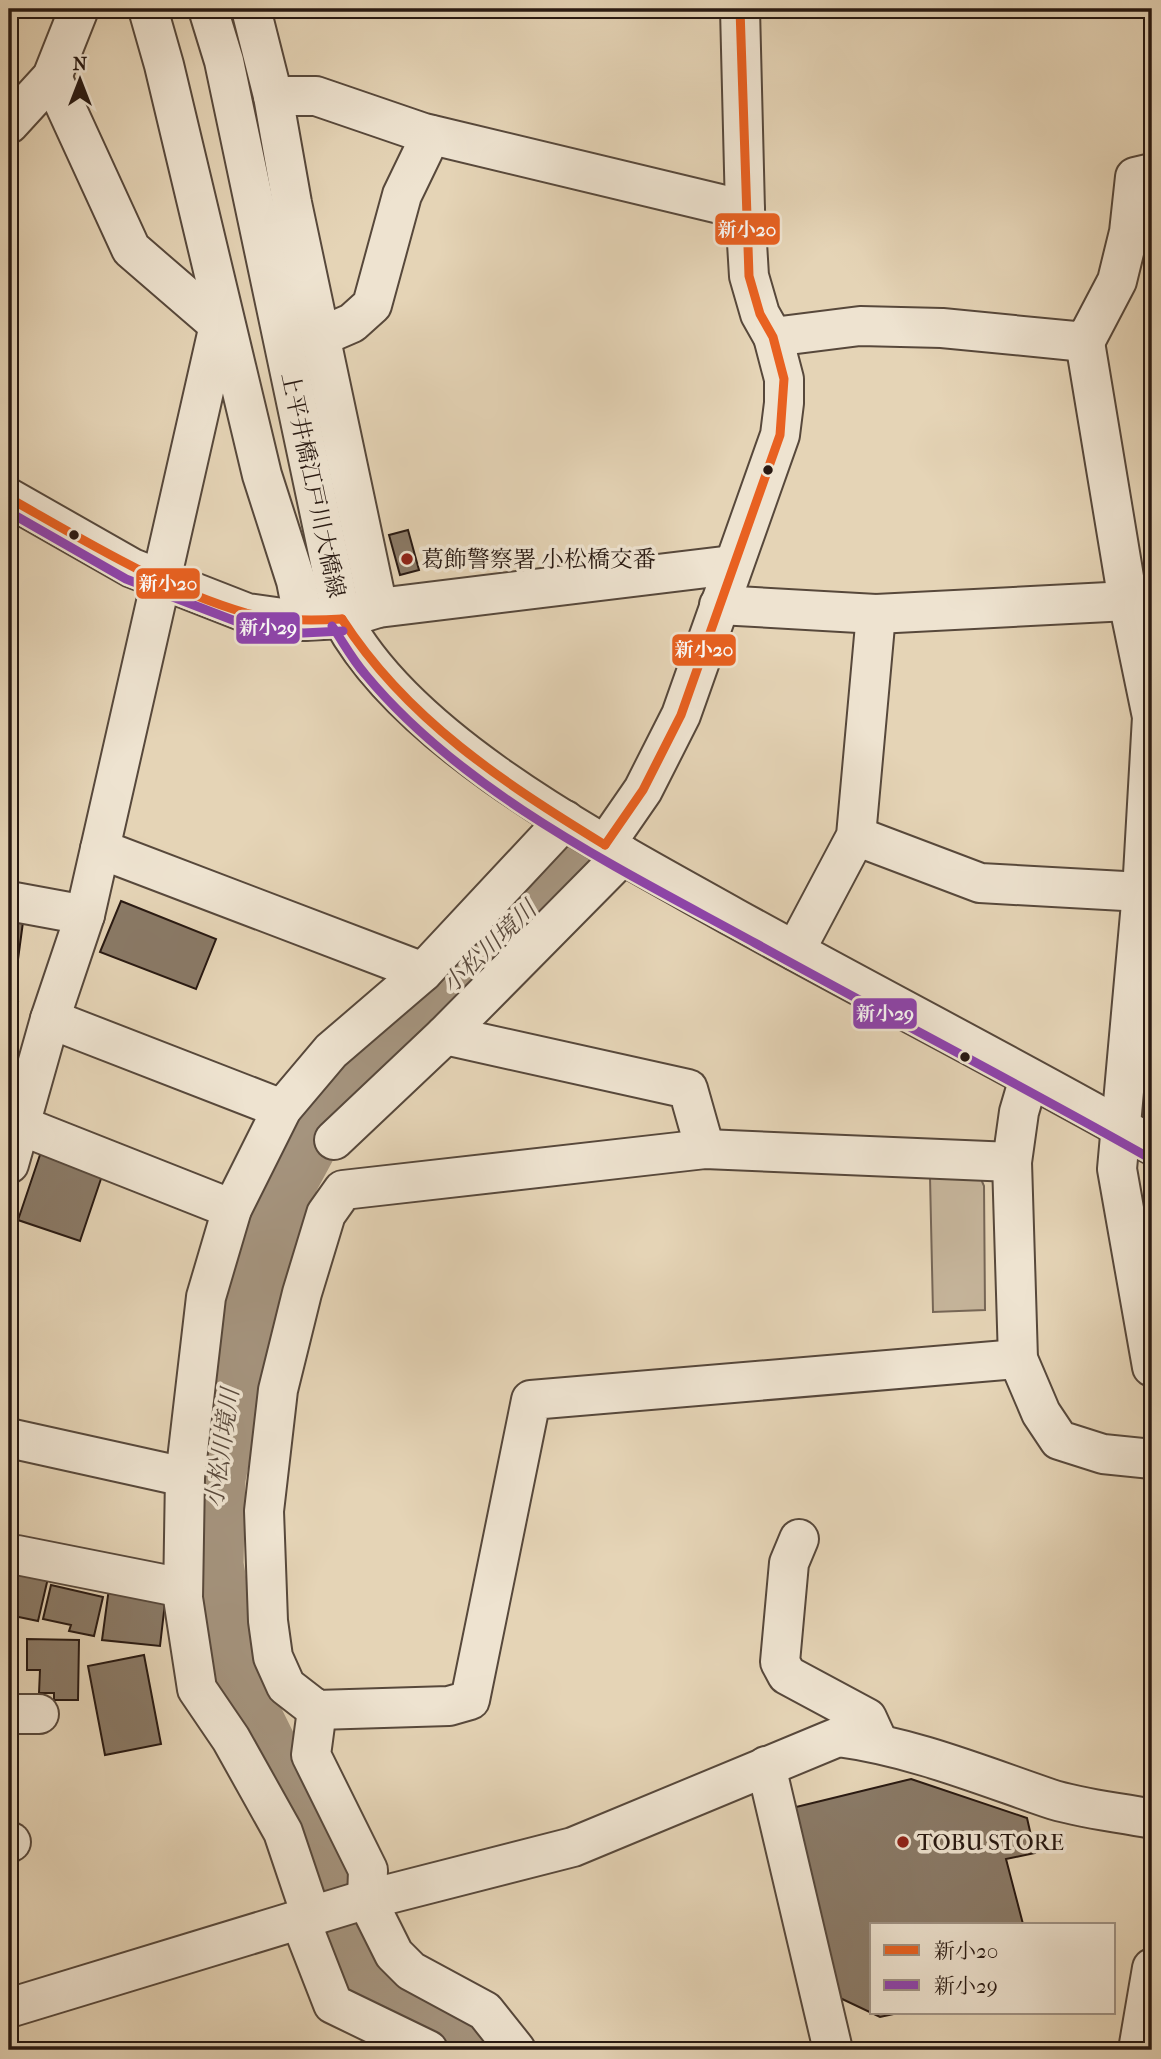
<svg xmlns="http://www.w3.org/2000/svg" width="1161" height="2059" font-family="'IM FELL French Canon','Noto Serif JP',serif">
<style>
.green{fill:#c5b49a;stroke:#766656;stroke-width:2}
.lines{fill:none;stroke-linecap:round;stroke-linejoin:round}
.river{stroke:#a5947e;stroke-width:65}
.building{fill:#8a7a67;stroke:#281912;stroke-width:2}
.minor-casing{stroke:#57483b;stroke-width:42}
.minor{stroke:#eee3d0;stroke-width:38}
.bus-1-casing{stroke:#eee3d0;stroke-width:14}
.bus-2-casing{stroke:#eee3d0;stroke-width:14}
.bus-1{stroke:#e86121;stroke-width:9}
.bus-2{stroke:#8e44ad;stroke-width:9}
.bus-dot{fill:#281912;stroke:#eee3d0;stroke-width:2.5}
.poi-dot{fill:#8f2418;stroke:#eee3d0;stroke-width:2.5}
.labels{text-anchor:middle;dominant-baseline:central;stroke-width:7;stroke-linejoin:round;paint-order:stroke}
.street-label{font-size:23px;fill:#281912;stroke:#eee3d0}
.poi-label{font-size:23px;fill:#281912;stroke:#eee3d0;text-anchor:start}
.water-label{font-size:24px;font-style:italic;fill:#5a4a3d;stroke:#eee3d0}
.line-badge{stroke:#eee3d0;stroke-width:2.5}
.badge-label{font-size:19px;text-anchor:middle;font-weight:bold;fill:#fff}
</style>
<rect width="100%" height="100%" fill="#e5d4b6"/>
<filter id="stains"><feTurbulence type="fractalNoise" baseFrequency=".00286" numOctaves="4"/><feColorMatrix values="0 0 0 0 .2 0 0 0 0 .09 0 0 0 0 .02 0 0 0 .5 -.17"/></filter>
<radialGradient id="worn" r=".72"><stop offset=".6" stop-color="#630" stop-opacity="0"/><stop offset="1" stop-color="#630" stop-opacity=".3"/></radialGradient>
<polygon class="green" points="930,1177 981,1179 984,1186 985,1310 933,1312"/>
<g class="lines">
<polyline class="river" points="486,2050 458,2028 369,1988 354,1969 329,1877 230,1678 211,1565 213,1478 253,1274 287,1177 320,1116 356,1075 440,998 575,864"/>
</g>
<g class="building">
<polygon points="408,530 419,570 400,575 389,535"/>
<polygon points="121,901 216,939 196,989 100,952"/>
<polygon points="9,920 23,922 14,989 9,988"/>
<polygon points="9,999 18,1002 9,1043"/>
<polygon points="43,1146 105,1167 80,1241 18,1220"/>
<polygon points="17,1571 48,1578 38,1621 9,1615"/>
<polygon points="51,1585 103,1597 94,1636 69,1631 71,1625 43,1619"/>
<polygon points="109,1588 166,1594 160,1646 102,1640"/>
<polygon points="27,1639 79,1640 78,1700 54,1700 54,1693 39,1693 40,1670 27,1670"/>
<polygon points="144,1655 161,1744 105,1755 88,1666"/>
<polygon points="911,1779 1027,1818 1035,1853 1006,1859 1023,1924 872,1924 872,2012 903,2012 880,2017 840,1998 792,1808"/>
</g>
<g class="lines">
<defs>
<g id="minor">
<polyline points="148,9 164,65 262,475 296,581 304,621"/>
<path d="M208 9 224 61 342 619C410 746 609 847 733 917 872 994 1014 1067 1152 1145"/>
<polyline points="251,9 273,96 292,203 378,608"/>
<polyline points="52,77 131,249 219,325"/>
<polyline points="273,96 316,96 424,133 745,210"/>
<polyline points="9,124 52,77 79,9"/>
<polyline points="322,336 352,323 372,305 402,195 431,135"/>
<polyline points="773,337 860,326 942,328 1085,342 1117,281 1129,232 1135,177 1152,173"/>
<polyline points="1085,342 1128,601 1152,717 1142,892 1117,1169 1152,1367"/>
<polyline points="9,498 132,568 247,613 304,621 342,619 378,608 732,565"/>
<polyline points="719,605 876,614 1128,601"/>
<polyline points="856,836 980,883 1142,892"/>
<polyline points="605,845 643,790 681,715 780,435 784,403 784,379 773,337 760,314 749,276 745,210 740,9"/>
<polyline points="100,849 423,972"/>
<polyline points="9,901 85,915"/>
<polyline points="795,951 856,836 876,614"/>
<polyline points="50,1019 282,1109"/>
<polyline points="445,1035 688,1089 705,1149"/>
<polyline points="1029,1078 1019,1112 1012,1162 1018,1359 1041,1413 1059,1440 1103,1454 1152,1459"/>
<polyline points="22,1126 232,1209"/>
<polyline points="334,1140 445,1035 623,855"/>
<polyline points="1012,1162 705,1149 343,1190 326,1214 302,1293 278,1390 264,1511 268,1621 273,1657 286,1686 317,1710 449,1706 470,1700 531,1400 1018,1359"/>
<polyline points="9,1164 50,1019 85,915 219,325 220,303"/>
<polyline points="9,1438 185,1477"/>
<polyline points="799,1539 789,1563 780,1662 787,1675 867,1718 878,1742"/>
<polyline points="17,1555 183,1588"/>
<polyline points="317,1710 311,1755 368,1870 367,1900 394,1954 411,1971 485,2011 516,2050"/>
<polyline points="9,1714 39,1714"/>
<polyline points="766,1766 833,2050"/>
<polyline points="9,1842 11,1842"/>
<polyline points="312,1918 283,1832 231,1739 197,1689 183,1598 185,1477 206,1297 232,1209 282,1109 331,1051 423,972 565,820"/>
<polyline points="301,1922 333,2004 428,2050"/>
<path d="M9 2008 354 1903 573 1847 838 1737C912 1747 978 1774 1048 1798 1080 1809 1118 1812 1152 1819"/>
<polyline points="1138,2050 1152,1968"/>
</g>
</defs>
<use href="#minor" class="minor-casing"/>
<use href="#minor" class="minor"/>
<defs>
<g id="bus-1">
<path d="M9 498C85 541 161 588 246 613 277 621 311 621 342 619"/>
<path d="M342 619C407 720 504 783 605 845"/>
<polyline points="605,845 643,790 681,715 780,435 784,379 773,337 760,314 749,276 740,9"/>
</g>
<g id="bus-2">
<polyline points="9,512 126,579 243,624 303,633 343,631"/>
<path d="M332 626C343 642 352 659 365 674 463 793 622 870 755 943 885 1015 1017 1083 1146 1156"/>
</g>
</defs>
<use href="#bus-1" class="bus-1-casing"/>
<use href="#bus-2" class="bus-2-casing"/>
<use href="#bus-1" class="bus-1"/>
<use href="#bus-2" class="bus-2"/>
</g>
<g class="bus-dot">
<circle cx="768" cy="470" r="6"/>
<circle cx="74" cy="535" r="6"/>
<circle cx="965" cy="1057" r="6"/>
</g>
<g class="poi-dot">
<circle cx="407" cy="559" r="7"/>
<circle cx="903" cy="1842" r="7"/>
</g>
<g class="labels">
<g class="street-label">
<text transform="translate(313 485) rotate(78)">上平井橋江戸川大橋線</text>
</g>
<g class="poi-label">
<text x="421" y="559">葛飾警察署 小松橋交番</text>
<text x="917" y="1842">TOBU STORE</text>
</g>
<g class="water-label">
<text transform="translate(489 947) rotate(-44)">小松川境川</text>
<text transform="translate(222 1448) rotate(-82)">小松川境川</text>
</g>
</g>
<g class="line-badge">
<rect x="714" y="212" width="67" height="34" rx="7" fill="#e86121"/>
<rect x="135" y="567" width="66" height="33" rx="7" fill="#e86121"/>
<rect x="235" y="611" width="66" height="34" rx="7" fill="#8e44ad"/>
<rect x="671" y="633" width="66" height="34" rx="7" fill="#e86121"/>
<rect x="852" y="997" width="66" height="33" rx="7" fill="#8e44ad"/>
</g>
<g class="badge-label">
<text x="747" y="236">新小20</text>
<text x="168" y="590">新小20</text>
<text x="268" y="634">新小29</text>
<text x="704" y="656">新小20</text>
<text x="885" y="1020">新小29</text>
</g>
<rect width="1161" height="2059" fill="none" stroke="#e5d4b6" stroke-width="35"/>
<rect x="10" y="10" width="1140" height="2038" fill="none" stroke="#281912" stroke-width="3.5"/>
<rect x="18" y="18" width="1126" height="2024" fill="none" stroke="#281912" stroke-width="2"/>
<rect x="870" y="1923" width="245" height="91" fill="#eee3d0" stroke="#9f9284" stroke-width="2"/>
<rect x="884" y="1945" width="35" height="10" fill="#e86121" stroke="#9f9284" stroke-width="2"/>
<text x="934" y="1958" font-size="21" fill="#281912">新小20</text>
<rect x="884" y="1980" width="35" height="10" fill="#8e44ad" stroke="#9f9284" stroke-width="2"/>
<text x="934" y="1993" font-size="21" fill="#281912">新小29</text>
<g transform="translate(80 80)" stroke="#eee3d0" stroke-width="5" paint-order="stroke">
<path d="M0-5L12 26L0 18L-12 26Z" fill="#281912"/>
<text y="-10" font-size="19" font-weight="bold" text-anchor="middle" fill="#281912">N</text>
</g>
<rect width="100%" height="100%" filter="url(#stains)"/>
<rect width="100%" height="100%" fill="url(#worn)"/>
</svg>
